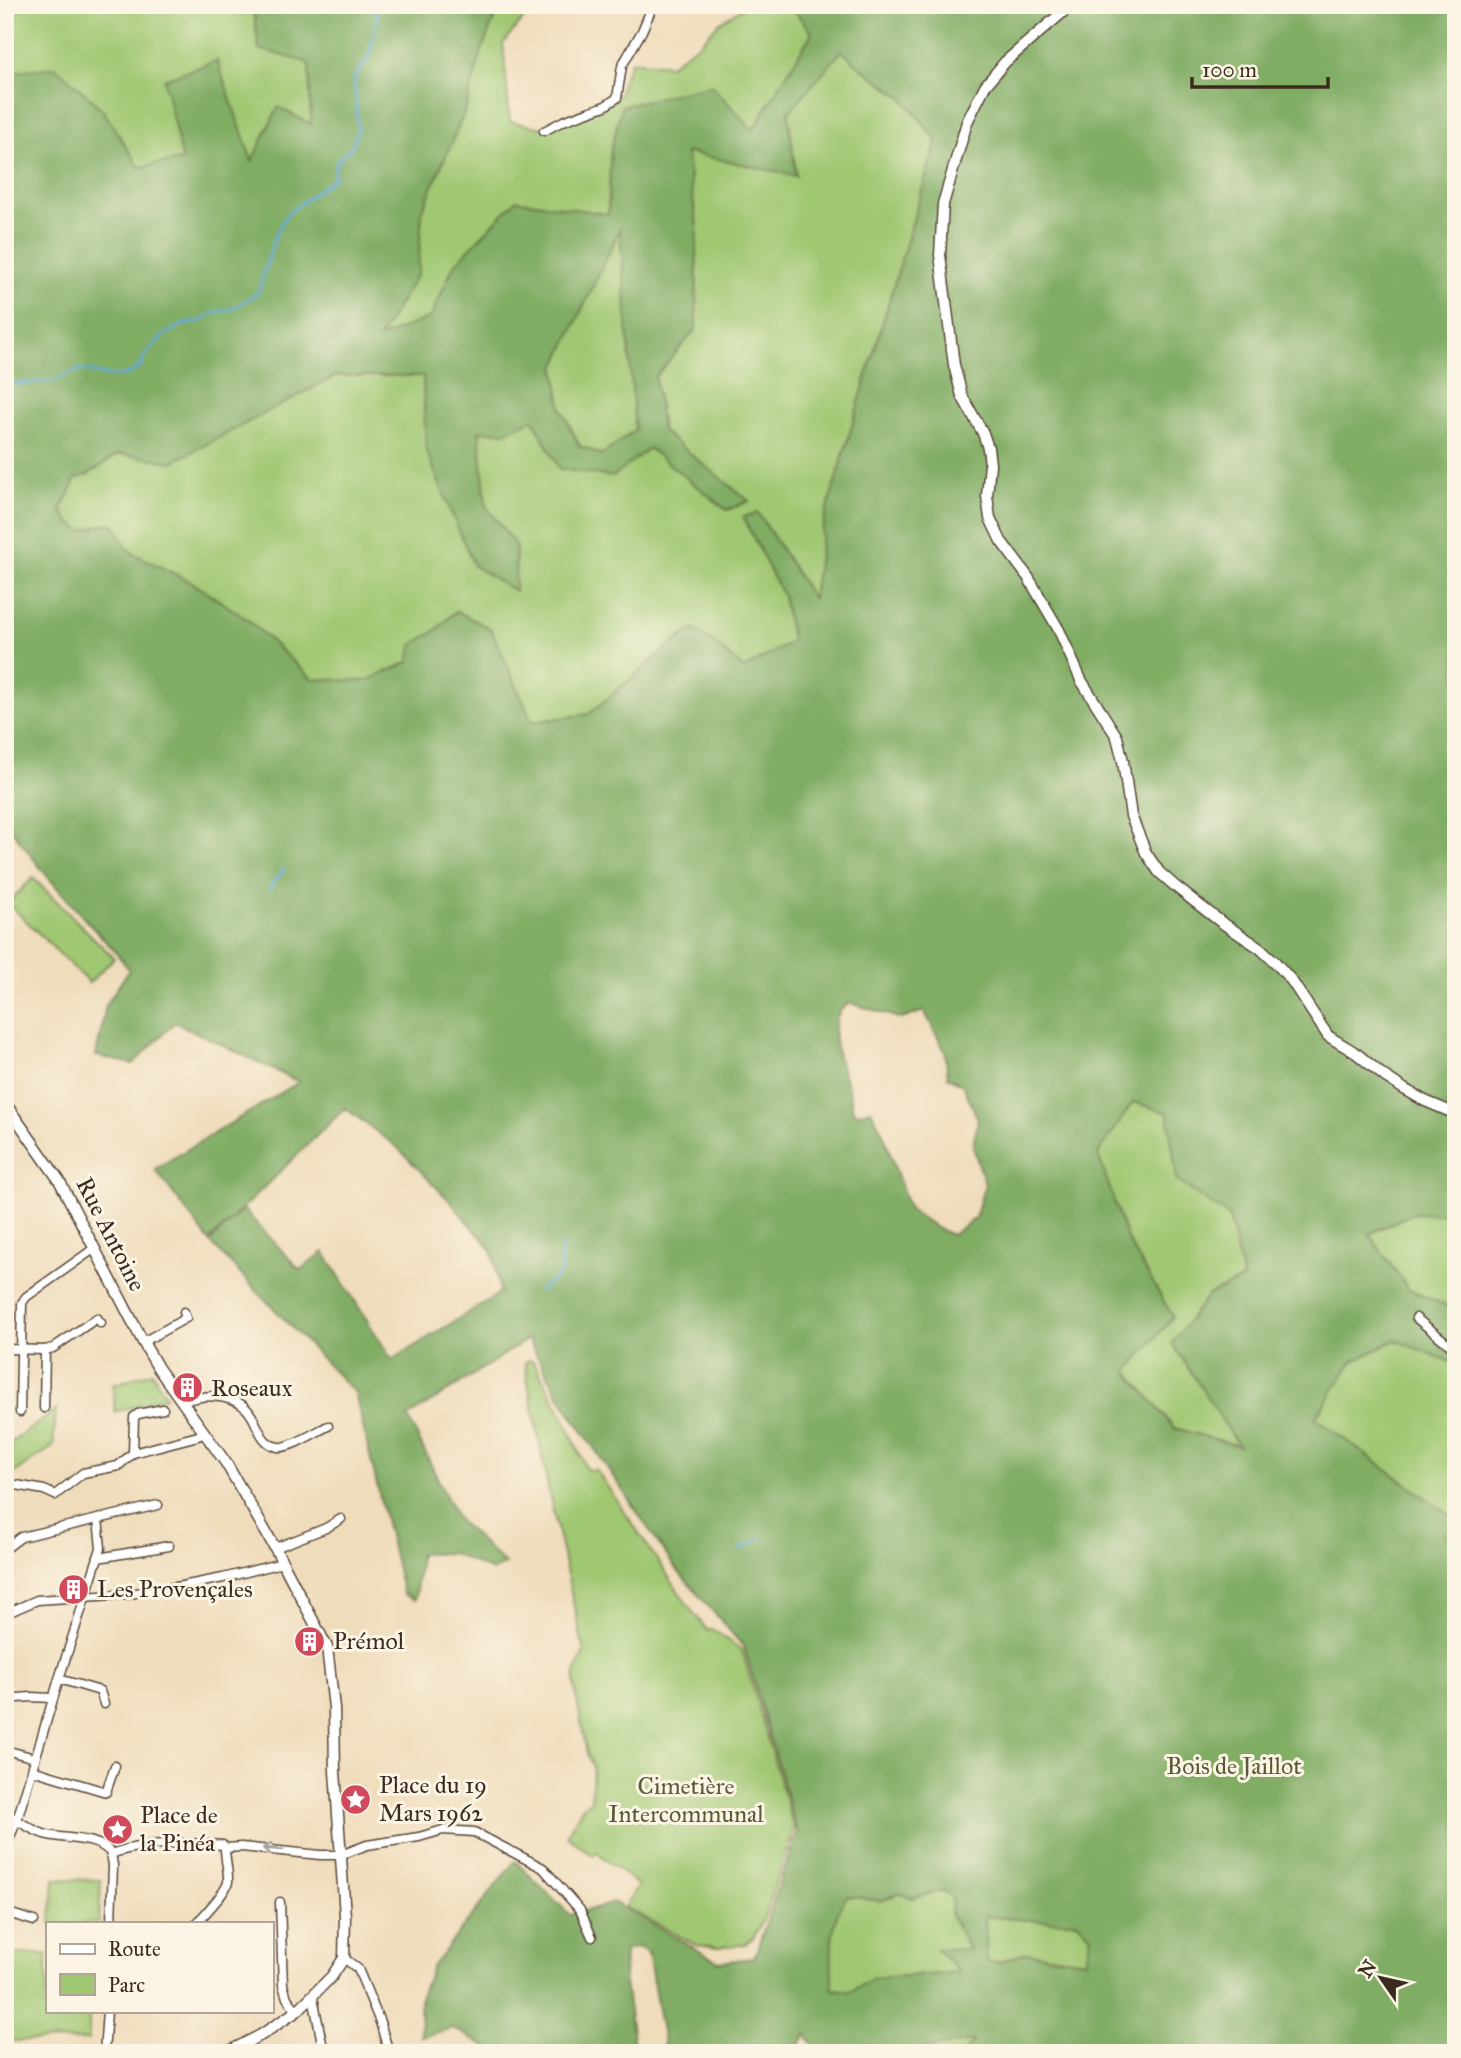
<svg xmlns="http://www.w3.org/2000/svg" width="1461" height="2058" font-family="'IM FELL Great Primer',serif">
<style>
.green{fill:#a0c772;stroke:#6e7848;stroke-width:2}
.forest{fill:#80ac64;stroke:#5e6b41;stroke-width:2;fill-rule:evenodd}
.lines{fill:none;stroke-linecap:round;stroke-linejoin:round}
.stream{stroke:#62abda;stroke-width:2.5}
.minor-casing{stroke:#564536;stroke-width:11}
.tertiary-casing{stroke:#564536;stroke-width:13}
.minor{stroke:#fff;stroke-width:8}
.tertiary{stroke:#fff;stroke-width:10}
.oneway{stroke:#a79f9a}
.labels{text-anchor:middle;dominant-baseline:central;stroke-width:6;stroke-linejoin:round;paint-order:stroke}
.street-label{font-size:24px;fill:#3b2a1e;stroke:#fcf5e5}
.poi-label{font-size:24px;fill:#3b2a1e;stroke:#fcf5e5;text-anchor:start}
.park-label{font-size:24px;fill:#595937;stroke:#fcf5e5}
</style>
<rect width="100%" height="100%" fill="#fcf5e5"/>
<filter id="ink" filterUnits="userSpaceOnUse"><feTurbulence type="fractalNoise" baseFrequency=".0143" numOctaves="2"/><feDisplacementMap in="SourceGraphic" scale="14" xChannelSelector="R" yChannelSelector="G"/><feConvolveMatrix kernelMatrix="1 2 1 2 8 2 1 2 1" color-interpolation-filters="sRGB"/></filter>
<filter id="wash" filterUnits="userSpaceOnUse"><feTurbulence type="fractalNoise" baseFrequency=".00686" numOctaves="4" result="noise"/><feDisplacementMap in="SourceGraphic" scale="28" xChannelSelector="R" yChannelSelector="G"/><feGaussianBlur stdDeviation="1.57" result="paint"/><feColorMatrix in="noise" values="0 0 0 0 0 0 0 0 0 0 0 0 0 0 0 0 0 1.4 0 .05"/><feComposite in="paint" operator="in"/></filter>
<g filter="url(#wash)">
<rect width="100%" height="100%" fill="#efdcbb"/>
<g class="green">
<polygon points="5,5 235,5 254,14 259,49 309,62 311,125 252,162 217,61 182,161 139,167 102,109 5,82"/>
<polygon points="499,5 534,5 503,44 510,121 541,128 620,94 622,82 631,61 670,65 700,43 719,23 747,5 790,5 812,33 753,131 611,149 608,214 454,265 431,317 377,339 418,273 422,211 465,111 482,50"/>
<polygon points="842,50 864,70 902,97 937,140 824,520 813,600 758,513 743,517 783,596 792,642 744,669 719,647 681,637 589,714 532,722 491,629 456,611 435,631 413,645 409,662 366,681 312,679 247,619 192,582 134,554 126,547 114,524 105,524 82,531 68,521 61,509 70,493 75,479 87,475 119,454 173,461 335,376 423,376 426,450 474,566 516,546 486,506 479,431 506,432 533,419 560,469 649,448 727,510 748,502 662,431 655,377 696,329 697,226 686,152 796,175 788,113"/>
<polygon points="621,227 635,430 602,455 580,446 561,408 555,367"/>
<polygon points="33,878 114,958 89,983 8,903"/>
<polygon points="1133,1102 1168,1112 1177,1181 1229,1216 1243,1279 1208,1295 1240,1446 1174,1428 1127,1371 1173,1317 1127,1239 1097,1153"/>
<polygon points="1413,1213 1456,1214 1456,1310 1409,1290 1369,1234"/>
<polygon points="1396,1340 1456,1364 1456,1546 1444,1535 1455,1519 1315,1418 1352,1362"/>
<polygon points="528,1360 533,1361 561,1412 587,1470 596,1470 689,1607 708,1631 712,1629 742,1650 794,1829 765,1915 754,1937 745,1944 717,1948 696,1945 625,1907 638,1885 597,1852 593,1856 567,1835 583,1806 591,1801 593,1766 587,1754 574,1684 575,1674 584,1651 549,1492 527,1377 525,1363"/>
<polygon points="152,1372 166,1397 115,1412 113,1385"/>
<polygon points="56,1410 53,1447 5,1479 5,1447"/>
<polygon points="54,1879 101,1880 99,1923 51,1923"/>
<path d="M943 1890 952 1898 951 1915 969 1950 937 1949 960 1973 874 1978 851 1991 831 1989C832 1958 827 1922 847 1896L881 1901 899 1893 911 1898Z"/>
<path d="M984 1916C1015 1920 1047 1921 1078 1922L1091 1936 1086 1961 1026 1953 999 1962H986Z"/>
<polygon points="5,1954 47,1954 47,2011 89,2011 89,2040 5,2041"/>
<polygon points="975,2040 964,2053 898,2053"/>
</g>
<path class="forest" d="M235 5H499L482 50 465 111 422 211 418 273 379 338 431 317 454 265 516 200 608 214 611 149 622 106 711 85 753 130 812 33 790 5H1456V1214L1413 1213 1369 1234 1409 1290 1456 1310V1364L1395 1340 1352 1362 1315 1418 1455 1519 1444 1535 1456 1546V2053H964L973 2041 898 2053H840L813 2045 806 2035 794 2053H662L664 2043 648 1953 638 1947 625 1950 624 1977 635 2053H487V2047L453 2028 421 2037 420 1998 432 1967 515 1861 569 1914 599 1908 613 1902 719 1962 754 1958 797 1832 744 1647 675 1568 561 1399 528 1339 408 1417 457 1519 505 1564 492 1571 453 1553 420 1554 415 1600 403 1594 355 1393 210 1242 243 1209 300 1270 324 1252 392 1360 500 1293 492 1250 450 1201 396 1146 345 1108 209 1241 155 1169 299 1082 175 1022 133 1064 96 1056 106 1005 129 970C116 949 98 935 83 917 55 886 28 854 5 820V82L18 71 56 67 102 109 139 167 182 160 164 79 217 61 252 161 278 107 311 124 309 63 259 49 254 14ZM842 51 864 70 902 97 937 140 824 520 813 599 758 513 743 517 783 596 792 641 744 669 719 647 694 629 681 637 589 714 532 722 491 629 456 611 435 631 412 645 409 662 366 681 312 679 247 619 191 582 134 554 126 547 114 524H105L82 531 68 521 61 509 70 493 75 479 87 475 119 454 173 462 335 376H423L426 450 451 512 474 566 515 591 516 546 486 506 479 431 506 432 533 419 560 469 613 477 649 448 727 510 749 501 662 431 655 377 696 329 697 226 686 152 796 176 788 113ZM620 229 635 430 602 455 579 446 561 408 555 367ZM851 1003 902 1019 924 1011 945 1051 948 1077 963 1085 978 1119 973 1147 985 1184 975 1218 952 1235 938 1229 909 1209 883 1133 871 1110 861 1113 853 1112C851 1086 837 1064 835 1041 833 1027 836 1007 851 1003ZM1133 1102 1168 1113 1177 1181 1229 1216 1243 1279 1208 1295 1172 1343 1239 1446 1174 1428 1127 1372 1173 1317 1127 1239 1098 1154ZM943 1890 952 1898 951 1915 969 1949H937L959 1973 874 1978 851 1991 832 1989C832 1958 827 1922 847 1896L881 1901 899 1893 911 1898ZM985 1916C1015 1920 1047 1921 1078 1922L1091 1936 1086 1961 1026 1953 999 1962H987Z"/>
<g class="lines">
<g class="stream">
<polyline points="5,385 58,380 69,373 79,370 89,371 107,376 127,375 141,366 145,355 165,334 182,325 201,321 213,313 232,309 258,293 275,236 287,214 334,178 336,162 352,146 358,129 354,78 368,59 377,19 375,5"/>
<path d="M269 890C273 881 279 877 284 869"/>
<path d="M539 1291C545 1283 556 1281 561 1272V1245"/>
<polyline points="739,1550 762,1538"/>
</g>
</g>
</g>
<g filter="url(#ink)">
<g class="lines">
<defs>
<g id="minor">
<polyline points="544,131 563,121 605,106 617,98 622,66 642,31 653,5"/>
<polyline points="1416,1318 1456,1350"/>
<polyline points="143,1342 186,1318 184,1312"/>
<polyline points="5,1349 45,1350 53,1348 97,1318 101,1323"/>
<path d="M182 1402C197 1397 210 1394 225 1398 263 1405 251 1442 278 1447 289 1449 316 1432 328 1426"/>
<polyline points="44,1408 45,1350"/>
<polyline points="20,1412 22,1303 26,1297 95,1248"/>
<polyline points="133,1453 134,1417 138,1414 163,1409"/>
<polyline points="5,1483 44,1490 55,1495 83,1473 118,1466 133,1453 198,1436 204,1433"/>
<polyline points="275,1548 326,1528 341,1519"/>
<polyline points="5,1549 21,1537 158,1505"/>
<polyline points="98,1558 169,1546"/>
<polyline points="5,1614 37,1600 129,1594 182,1586 223,1578 282,1563"/>
<polyline points="59,1679 100,1691 104,1704"/>
<polyline points="5,1699 31,1697 53,1698"/>
<polyline points="5,1750 35,1758"/>
<polyline points="32,1770 106,1792 115,1766"/>
<path d="M5 1813C17 1820 31 1830 44 1834 63 1840 100 1836 111 1854"/>
<polyline points="5,1849 17,1820 59,1679 101,1548 98,1519"/>
<path d="M111 1854C145 1842 187 1842 223 1845L225 1848 241 1847 320 1855H341L367 1845 419 1837 443 1830 474 1832 543 1868 580 1910 592 1937"/>
<polyline points="111,1854 113,1865 111,1923"/>
<polyline points="280,1902 283,1985 287,1998 297,2011"/>
<polyline points="5,1912 34,1921"/>
<path d="M197 1923C204 1914 226 1893 228 1882 229 1874 225 1859 225 1848"/>
<polyline points="344,1958 358,1969 380,2022 389,2053"/>
<polyline points="313,1997 324,2053"/>
<polyline points="104,2053 107,2011"/>
</g>
<g id="tertiary">
<polyline points="1071,5 1005,62 985,86 967,122 943,204 940,255 954,365 962,396 983,433 988,448 990,464 987,496 990,518 1001,541 1028,577 1059,630 1081,680 1117,737 1123,761 1131,816 1146,853 1159,872 1176,887 1221,922 1260,948 1276,963 1291,980 1328,1036 1356,1053 1384,1076 1404,1089 1425,1101 1456,1114"/>
<polyline points="5,1103 59,1180 143,1342 158,1368 226,1463 275,1548 327,1647 334,1708 335,1771 345,1916 344,1958 332,1976 297,2011 261,2035 226,2053"/>
</g>
</defs>
<use href="#minor" class="minor-casing"/>
<use href="#tertiary" class="tertiary-casing"/>
<use href="#minor" class="minor"/>
<use href="#tertiary" class="tertiary"/>
</g>
<defs><path id="oneway-shaft" d="M-6 0H5M1.5-3L5.5 0L1.5 3" fill="none" stroke-width="1.6" stroke-linecap="round" stroke-linejoin="round" transform="scale(1.75)"/></defs>
<use class="oneway" href="#oneway-shaft" transform="translate(273 1849) rotate(-175)"/>
</g>
<defs>
<symbol id="building-disc" viewBox="-11 -11 22 22"><circle r="9.5" fill="#d1495b" stroke="#fcf5e5"/><path d="M-4-6H4V6H1V3H-1V6H-4ZM-2.5-4.3h1.7v1.8h-1.7ZM.8-4.3h1.7v1.8H.8ZM-2.5-1h1.7V.8h-1.7ZM.8-1h1.7V.8H.8Z" fill="#fff"/></symbol>
<symbol id="sight-disc" viewBox="-11 -11 22 22"><circle r="9.5" fill="#d1495b" stroke="#fcf5e5"/><path d="M0-6L1.8-2.2L6-1.7L2.9 1.2L3.7 5.4L0 3.3L-3.7 5.4L-2.9 1.2L-6-1.7L-1.8-2.2Z" fill="#fff"/></symbol>
</defs>
<g fill-rule="evenodd">
<use href="#building-disc" x="170" y="1370" width="35" height="35"/>
<use href="#building-disc" x="56" y="1572" width="35" height="35"/>
<use href="#building-disc" x="292" y="1624" width="35" height="35"/>
<use href="#sight-disc" x="338" y="1782" width="35" height="35"/>
<use href="#sight-disc" x="100" y="1812" width="35" height="35"/>
</g>
<g class="labels">
<g class="street-label">
<text transform="translate(111 1234) rotate(63)">Rue Antoine</text>
</g>
<g class="poi-label">
<text x="211" y="1388">Roseaux</text>
<text x="97" y="1589">Les Provençales</text>
<text x="333" y="1641">Prémol</text>
<text x="379" y="1785">Place du 19<tspan x="379" dy="28">Mars 1962</tspan></text>
<text x="140" y="1815">Place de<tspan x="140" dy="28">la Pinéa</tspan></text>
</g>
<g class="park-label">
<text x="1234" y="1766">Bois de Jaillot</text>
<text x="686" y="1786">Cimetière<tspan x="686" dy="28">Intercommunal</tspan></text>
</g>
</g>
<rect width="1461" height="2058" fill="none" stroke="#fcf5e5" stroke-width="28"/>
<rect x="46" y="1922" width="228" height="91" fill="#fcf5e5" stroke="#afa495" stroke-width="2"/>
<rect x="60" y="1944" width="35" height="10" fill="#ffffff" stroke="#afa495" stroke-width="2"/>
<text x="108" y="1956" font-size="21" fill="#3b2a1e">Route</text>
<rect x="60" y="1974" width="35" height="21" fill="#a0c772" stroke="#afa495" stroke-width="2"/>
<text x="108" y="1992" font-size="21" fill="#3b2a1e">Parc</text>
<g transform="translate(1381 1978) rotate(304)" stroke="#fcf5e5" stroke-width="5" paint-order="stroke">
<path d="M0-5L12 26L0 18L-12 26Z" fill="#3b2a1e"/>
<text y="-10" font-size="19" font-weight="bold" text-anchor="middle" fill="#3b2a1e">N</text>
</g>
<path d="M1192 77v10h136v-10" fill="none" stroke="#3b2a1e" stroke-width="3.5"/>
<text x="1202" y="77" font-size="21" fill="#3b2a1e" stroke="#fcf5e5" stroke-width="5" paint-order="stroke">100 m</text>
</svg>
